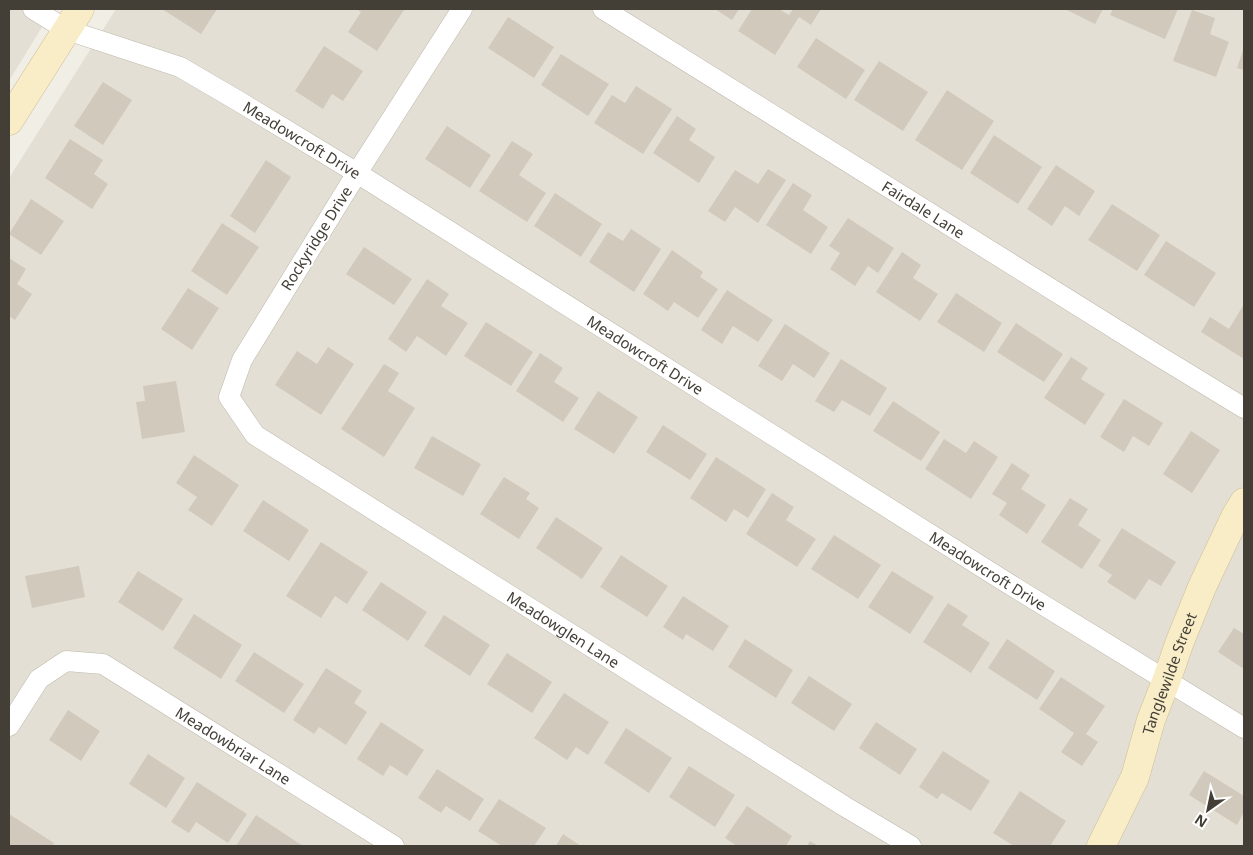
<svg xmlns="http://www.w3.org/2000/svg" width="1253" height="855" font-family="'Noto Sans',sans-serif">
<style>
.residential{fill:#e4dfd4}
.building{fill:#d1c9bc}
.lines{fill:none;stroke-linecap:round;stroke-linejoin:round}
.street-casing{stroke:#beb8ac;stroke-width:21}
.secondary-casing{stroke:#ccbf99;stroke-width:29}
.street{stroke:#fff;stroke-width:20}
.secondary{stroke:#f9edc8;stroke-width:28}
.labels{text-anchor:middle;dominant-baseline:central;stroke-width:4;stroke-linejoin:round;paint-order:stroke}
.street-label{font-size:15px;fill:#433e36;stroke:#fff}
</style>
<rect width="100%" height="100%" fill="#f1eee6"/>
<g class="residential">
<polygon points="9,9 53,9 9,81"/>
<polygon points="116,9 1244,9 1244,846 9,846 9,178"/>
</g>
<g class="building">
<polygon points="162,9 217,9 201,34"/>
<polygon points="356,9 403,9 404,10 377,51 348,32 361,12"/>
<polygon points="715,9 739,9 732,20"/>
<polygon points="752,9 779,9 789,15 793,9 821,9 811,25 799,17 775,55 738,31"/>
<polygon points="1065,9 1103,9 1095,24"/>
<polygon points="1113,9 1178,9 1165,39 1110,15"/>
<polygon points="1192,10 1215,18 1210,34 1229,42 1216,77 1173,61"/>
<polygon points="508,17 554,47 534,78 488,48"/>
<polygon points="816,38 865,70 846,99 797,67"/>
<polygon points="324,46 363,71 343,101 332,94 323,109 295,91"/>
<polygon points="1244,47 1244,70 1237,68"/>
<polygon points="561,54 609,84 588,116 541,85"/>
<polygon points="879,61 928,92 903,131 854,100"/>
<polygon points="103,82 132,100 103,145 74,126"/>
<polygon points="636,86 672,109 643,154 594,123 612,95 625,103"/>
<polygon points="947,90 994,121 962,170 915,140"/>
<polygon points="677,116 696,129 689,140 715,157 699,183 653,153"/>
<polygon points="447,126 491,155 470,188 425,159"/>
<polygon points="994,135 1042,167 1018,204 970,173"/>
<polygon points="70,139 103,160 94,174 108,184 92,209 45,178"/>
<polygon points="512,141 533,154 519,175 546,193 527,222 479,191"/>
<polygon points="266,160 291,177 255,233 230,216"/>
<polygon points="1056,165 1095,191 1079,216 1065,206 1052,226 1027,209"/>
<polygon points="768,169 786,180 758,223 735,207 725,222 708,211 735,170 758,184"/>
<polygon points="793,183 812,195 803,210 828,227 811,254 766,225"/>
<polygon points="555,193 602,224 581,257 534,226"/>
<polygon points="31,199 64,221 41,255 9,234"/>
<polygon points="1112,204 1160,235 1137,271 1088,240"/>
<polygon points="848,218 894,248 878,273 868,266 855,286 830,269 840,253 829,246"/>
<polygon points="222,223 259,247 227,295 191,271"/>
<polygon points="631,229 661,249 634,292 589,262 608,232 623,241"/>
<polygon points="1166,241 1216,273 1194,307 1144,275"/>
<polygon points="364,247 412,279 394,305 346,274"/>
<polygon points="672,250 703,272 700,277 718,289 698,318 674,302 668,311 643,294"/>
<polygon points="902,252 921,265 913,278 938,294 920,321 876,292"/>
<polygon points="9,258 26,269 17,284 32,294 15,320 9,316"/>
<polygon points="427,279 449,294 441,306 468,323 446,356 417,336 406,352 388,339"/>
<polygon points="188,288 219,308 192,350 161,329"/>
<polygon points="727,290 773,320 758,342 733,326 722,344 701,330"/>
<polygon points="956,293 1002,323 984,352 937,322"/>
<polygon points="1244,304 1244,359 1201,332 1210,317 1229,329"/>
<polygon points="486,322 533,352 511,386 464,356"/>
<polygon points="1016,323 1063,354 1044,382 997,352"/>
<polygon points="785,324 830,353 814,378 793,364 782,381 758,366"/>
<polygon points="328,347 354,364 321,415 275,385 297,351 317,364"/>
<polygon points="540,353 563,368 554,382 579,398 563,422 516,391"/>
<polygon points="1071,357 1088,368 1081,379 1105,394 1085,425 1044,398"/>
<polygon points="841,359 887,388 870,416 842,400 834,412 815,401"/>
<polygon points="384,364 399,373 388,391 415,408 384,457 341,429"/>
<polygon points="176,381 185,432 142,439 136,402 145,401 143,386"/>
<polygon points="598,391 638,417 614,454 574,429"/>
<polygon points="1124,399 1163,423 1149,446 1133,436 1124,452 1100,437"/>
<polygon points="893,401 940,432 921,461 873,431"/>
<polygon points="663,425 707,454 690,480 646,452"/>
<polygon points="1191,431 1220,450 1192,493 1163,474"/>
<polygon points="432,436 481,464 463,496 414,468"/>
<polygon points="944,439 966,453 974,441 998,457 971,499 925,469"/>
<polygon points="194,455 239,485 212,526 188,510 197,497 176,483"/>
<polygon points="716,457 766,489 748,518 734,509 726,522 690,498"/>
<polygon points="1012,463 1030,475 1021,489 1046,505 1027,534 999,515 1007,503 992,494"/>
<polygon points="504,477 530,493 526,499 539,508 519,539 480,514"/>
<polygon points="772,493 794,507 786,520 816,539 797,567 746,534"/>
<polygon points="1070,498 1088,509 1078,525 1101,540 1082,569 1041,542"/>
<polygon points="263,500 309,530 289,561 243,531"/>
<polygon points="556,517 603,548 582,579 536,548"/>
<polygon points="1122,528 1176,562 1161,586 1149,579 1135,600 1107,582 1112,575 1098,566"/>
<polygon points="834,535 881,565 858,599 811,569"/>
<polygon points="321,542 368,572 347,604 335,596 321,618 286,596"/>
<polygon points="621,555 668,586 647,617 600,587"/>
<polygon points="79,566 85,597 32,608 25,576"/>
<polygon points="138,571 183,599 163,631 118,602"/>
<polygon points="892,571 934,597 910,634 868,607"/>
<polygon points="381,582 427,612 408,641 362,610"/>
<polygon points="683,596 729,626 713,651 686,634 683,640 663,627"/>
<polygon points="948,603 968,616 962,625 990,643 971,673 923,642"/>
<polygon points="194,614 242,645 221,679 173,648"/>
<polygon points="444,615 490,645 470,676 424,646"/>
<polygon points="1234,628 1244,634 1244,669 1218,652"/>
<polygon points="745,639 793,670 776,698 728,667"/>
<polygon points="1007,639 1055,671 1037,700 988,668"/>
<polygon points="254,652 304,684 284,713 235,681"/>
<polygon points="507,653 552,682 532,713 487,684"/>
<polygon points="326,668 362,691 354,703 367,712 346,745 319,727 314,734 293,720"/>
<polygon points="809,676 852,704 834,731 791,703"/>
<polygon points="1061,677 1105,706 1086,734 1098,742 1082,766 1061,752 1074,733 1039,709"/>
<polygon points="564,693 609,722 588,755 576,747 567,760 534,738"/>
<polygon points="68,710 100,731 81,761 49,740"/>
<polygon points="381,722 424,750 407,776 390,765 383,776 357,759"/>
<polygon points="876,722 917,749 900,775 859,748"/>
<polygon points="626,728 672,758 649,793 604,763"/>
<polygon points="943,751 990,781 971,811 942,793 937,799 919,787"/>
<polygon points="148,754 185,778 166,808 129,784"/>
<polygon points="689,766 735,795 715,827 669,797"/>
<polygon points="437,769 484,799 470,821 446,806 441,813 418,798"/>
<polygon points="1204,771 1244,796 1244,812 1237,825 1189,795"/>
<polygon points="197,782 247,814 228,843 196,822 189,833 171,822"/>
<polygon points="1020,791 1066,821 1050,846 1014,846 993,833"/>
<polygon points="499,799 546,828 534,846 502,846 478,831"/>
<polygon points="747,806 792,836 786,846 737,846 725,838"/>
<polygon points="9,814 54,843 52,846 9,846"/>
<polygon points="256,815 303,846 236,846"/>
<polygon points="563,834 581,846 556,846"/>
<polygon points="810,841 818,846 807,846"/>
</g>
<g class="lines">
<defs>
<g id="street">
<path id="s1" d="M33 9 67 30 180 67 240 102 357 173 1001 579 1244 728"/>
<path id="s2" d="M462 9 357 173 242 360 229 397 255 435 844 806 911 846"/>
<path id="s3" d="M603 9 1157 355 1244 408"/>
<path id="s4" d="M9 726 39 679 66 661 103 664 394 846"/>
</g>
<g id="secondary">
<polyline points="9,121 80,9"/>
<path id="s5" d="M1101 846 1108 832 1135 777 1151 720 1167 679 1179 644 1202 587 1236 515 1244 502"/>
</g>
</defs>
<use href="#street" class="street-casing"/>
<use href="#secondary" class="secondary-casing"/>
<use href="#street" class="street"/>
<use href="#secondary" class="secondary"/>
</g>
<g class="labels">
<g class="street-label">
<text stroke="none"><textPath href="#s1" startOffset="301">Meadowcroft Drive</textPath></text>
<text stroke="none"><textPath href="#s3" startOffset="378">Fairdale Lane</textPath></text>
<text transform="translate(316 238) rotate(-58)">Rockyridge Drive</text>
<text stroke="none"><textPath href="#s1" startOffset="706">Meadowcroft Drive</textPath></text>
<text stroke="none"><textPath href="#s1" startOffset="1111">Meadowcroft Drive</textPath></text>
<text stroke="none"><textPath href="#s2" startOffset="864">Meadowglen Lane</textPath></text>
<text stroke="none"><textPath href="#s5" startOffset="186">Tanglewilde Street</textPath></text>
<text stroke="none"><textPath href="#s4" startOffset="279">Meadowbriar Lane</textPath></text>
</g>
</g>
<rect width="1253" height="855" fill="none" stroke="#433e36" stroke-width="20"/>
<g transform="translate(1208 810) rotate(213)" stroke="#ffffff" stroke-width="4" paint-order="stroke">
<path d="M0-4L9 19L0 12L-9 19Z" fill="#433e36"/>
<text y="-8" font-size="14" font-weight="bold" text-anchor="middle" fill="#433e36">N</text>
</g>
</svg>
